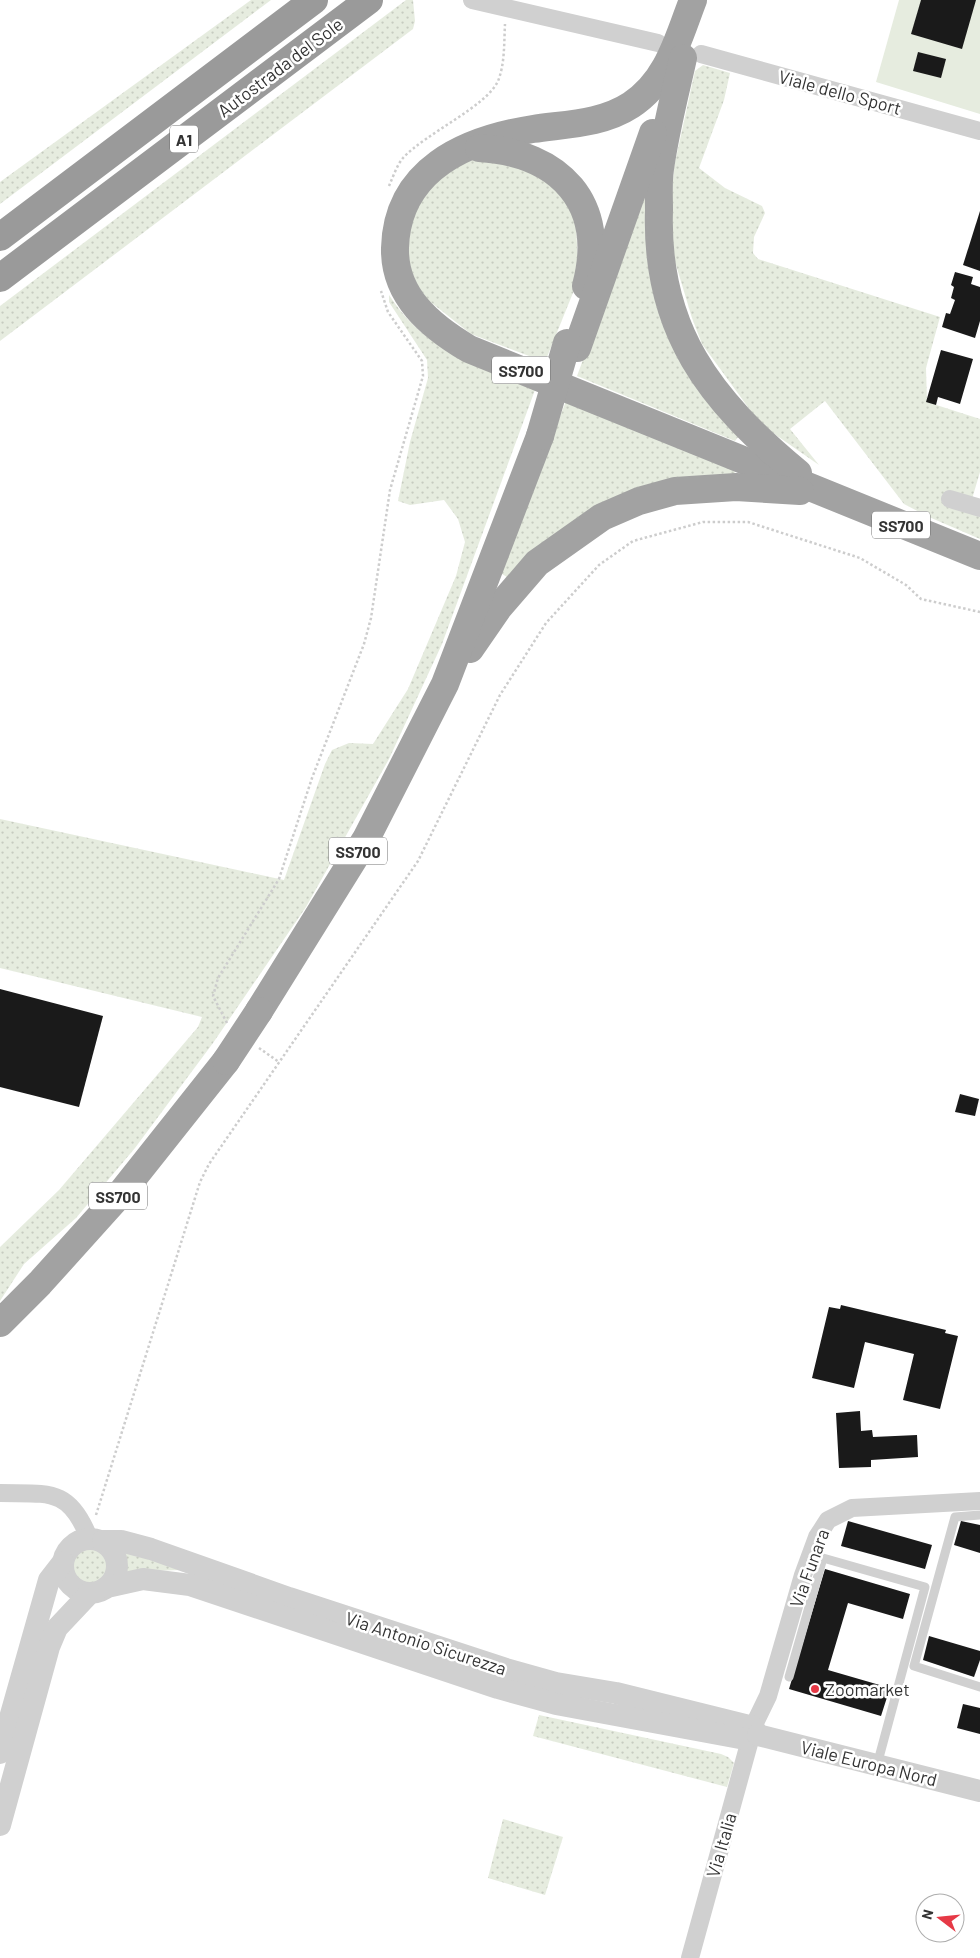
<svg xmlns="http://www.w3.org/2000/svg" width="980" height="1958" font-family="Barlow,sans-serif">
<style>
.grass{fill:url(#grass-dots)}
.park{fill:#e6ecdf}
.building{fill:#1a1a1a}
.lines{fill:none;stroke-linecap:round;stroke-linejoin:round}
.path{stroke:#cdcdcd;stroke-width:2.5;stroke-dasharray:2.5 2.5;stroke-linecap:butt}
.service{stroke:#d0d0d0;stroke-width:9}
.minor{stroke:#d0d0d0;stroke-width:18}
.tertiary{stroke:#d0d0d0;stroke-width:22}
.trunk{stroke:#a2a2a2;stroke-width:28}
.motorway{stroke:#9a9a9a;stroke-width:28}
.trunk-bridge{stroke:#a2a2a2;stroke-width:28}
.poi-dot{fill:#e63946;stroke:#fff;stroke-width:2}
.labels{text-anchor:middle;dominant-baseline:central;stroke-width:5;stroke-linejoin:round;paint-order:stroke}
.shield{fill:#fff;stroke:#707070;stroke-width:1}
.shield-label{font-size:16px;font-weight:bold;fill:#333}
.street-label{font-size:18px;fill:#333;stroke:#fff}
.poi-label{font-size:18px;fill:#333;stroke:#fff;text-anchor:start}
</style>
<defs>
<pattern id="grass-dots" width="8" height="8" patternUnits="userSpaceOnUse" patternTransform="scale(1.25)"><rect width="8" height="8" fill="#e6ecdf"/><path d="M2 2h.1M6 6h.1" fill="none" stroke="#c6cbc0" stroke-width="1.8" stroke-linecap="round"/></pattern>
</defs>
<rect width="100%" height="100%" fill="#fff"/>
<g class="grass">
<polygon points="251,0 271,0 0,204 0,182"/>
<polygon points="406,0 413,0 415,21 413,29 0,341 0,306"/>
<polygon points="703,65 730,73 724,100 699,168 725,188 762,206 765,213 754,237 753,253 758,259 940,317 926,368 927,402 980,419 980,472 972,499 980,501 980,539 929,517 904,504 825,401 790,429 819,465 773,433 753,414 702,344 692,318 673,255 671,207 674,167 695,71"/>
<polygon points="475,156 530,164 575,210 579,278 545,362 471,334 428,300 419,289 408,263 405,235 426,183"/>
<polygon points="648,184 649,250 739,436 735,441 577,376"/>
<path d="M389 295C425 351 478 366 535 390L442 644 389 759 306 907 213 1043 135 1148 76 1218 24 1264 0 1301V1247L59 1190 198 1027 202 1017 0 968V819L284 880 325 764 332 750 349 743 373 744 408 689 456 576 465 542 458 519 444 500 410 505 398 501 410 442 428 378 427 360 389 302Z"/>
<polygon points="566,401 731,466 735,472 733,476 717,477 507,577 502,574 501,569"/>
<circle cx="90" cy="1565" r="18"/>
<polygon points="118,1547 180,1570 123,1572 124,1559"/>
<polygon points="539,1715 721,1754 728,1757 734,1763 727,1787 533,1736"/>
<polygon points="503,1819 563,1837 545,1895 488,1878"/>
</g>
<polygon class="park" points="899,0 980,0 980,114 876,82"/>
<g class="building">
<polygon points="921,0 976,0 962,49 911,34"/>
<polygon points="918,52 946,59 941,78 913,71"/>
<polygon points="980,211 980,271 963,265"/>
<polygon points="955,272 973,277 971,284 980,287 980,321 975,338 942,327 946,313 950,314 955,300 951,298 954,287 951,285"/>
<polygon points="941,350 973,359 960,404 938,397 936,405 926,402"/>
<polygon points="0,989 103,1016 79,1107 0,1087"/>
<polygon points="960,1094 979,1099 975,1116 955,1112"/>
<polygon points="841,1305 946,1330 945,1333 958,1336 940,1409 903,1400 914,1354 865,1342 854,1388 812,1378 829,1307 840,1309"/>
<polygon points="860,1411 861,1431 872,1430 873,1437 917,1435 918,1457 871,1460 871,1467 839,1468 836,1413"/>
<polygon points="848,1521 932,1545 925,1569 841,1546"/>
<polygon points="961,1521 980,1525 980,1553 954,1545"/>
<polygon points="825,1569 910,1594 903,1619 848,1603 828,1670 890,1688 881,1716 789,1689"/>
<polygon points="929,1636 980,1651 980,1660 974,1677 923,1660"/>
<polygon points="963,1704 980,1708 980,1734 957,1728"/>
</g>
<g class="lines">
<g class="path">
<path d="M389 186C393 177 397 165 403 158 426 133 486 107 498 81 505 64 504 42 505 24"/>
<polyline points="227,1023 213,996 218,978 279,879 312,778 364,644 371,618 390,490 423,376 422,361 388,312 381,291"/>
<polyline points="259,1048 279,1062"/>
<polyline points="96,1515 200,1182 209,1164 418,861 500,695 546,623 599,565 633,541 703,522 748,522 860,558 906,585 921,599 980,612"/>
</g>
<g class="service">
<polyline points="980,1515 955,1517 914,1666 980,1687"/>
<polyline points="789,1677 823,1558 925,1587 877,1765"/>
</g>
<g class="minor">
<polyline points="472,0 658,43"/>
<polyline points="701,54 980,131"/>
<polyline points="950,499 980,508"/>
<path d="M0 1493C48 1494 69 1487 89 1538"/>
<polyline points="753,1727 768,1696 803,1575 817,1537 828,1520 852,1508 980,1501"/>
<polyline points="690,1958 750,1740"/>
</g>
<g class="tertiary">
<circle cx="90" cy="1566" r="27"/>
<polyline points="103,1541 121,1541 151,1549 289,1598 506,1669 556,1683 616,1693 753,1727 758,1735"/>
<polyline points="107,1587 143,1579 190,1585 498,1688 556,1704 745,1739"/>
<polyline points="758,1735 980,1791"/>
<polyline points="0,1753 49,1580 63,1562"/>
<polyline points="0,1825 49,1647 57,1628 90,1593"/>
</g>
<g class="trunk">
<path d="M693 0C678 39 668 81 631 105 602 124 566 124 533 129 464 140 397 170 395 248 394 296 430 326 469 349L980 556"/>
<path d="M683 58C675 94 665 132 660 169 658 182 659 197 659 210 655 330 710 400 798 473"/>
<path d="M479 148C560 153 608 203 586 286"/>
<polyline points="577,348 653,133"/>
<polyline points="470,649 499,607 537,563 602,517 639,501 675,491 736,487 800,491"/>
<polyline points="259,1011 366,839 445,684 540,436"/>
<polyline points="0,1323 40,1283 122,1192 226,1061"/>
</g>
<g class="motorway">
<polyline points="0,237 314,0"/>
<polyline points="0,278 369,0"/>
</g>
<g class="trunk-bridge">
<polyline points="540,436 567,343"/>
<polyline points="226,1061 259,1011"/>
</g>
</g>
<circle class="poi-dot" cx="815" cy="1689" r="5"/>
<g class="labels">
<g class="shield">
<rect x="170" y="125.5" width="28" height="27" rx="4"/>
<rect x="492" y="356.5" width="58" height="27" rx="4"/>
<rect x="872" y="511.5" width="58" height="27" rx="4"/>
<rect x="329" y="837.5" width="58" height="27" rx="4"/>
<rect x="89" y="1182.5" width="58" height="27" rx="4"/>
</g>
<g class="shield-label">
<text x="184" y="139">A1</text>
<text x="521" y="370">SS700</text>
<text x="901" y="525">SS700</text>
<text x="358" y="851">SS700</text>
<text x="118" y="1196">SS700</text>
</g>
<g class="street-label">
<text transform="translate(280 67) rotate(-37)">Autostrada del Sole</text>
<text transform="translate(840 92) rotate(15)">Viale dello Sport</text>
<text transform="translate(809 1568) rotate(-70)">Via Funara</text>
<text transform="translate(426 1643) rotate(18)">Via Antonio Sicurezza</text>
<text transform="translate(869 1763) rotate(14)">Viale Europa Nord</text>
<text transform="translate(721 1845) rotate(-74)">Via Italia</text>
</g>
<g class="poi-label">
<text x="825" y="1689">Zoomarket</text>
</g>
</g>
<g transform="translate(940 1918) rotate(286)"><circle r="24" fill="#ffffff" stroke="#adadad"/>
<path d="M0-4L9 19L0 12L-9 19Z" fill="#e63946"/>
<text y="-8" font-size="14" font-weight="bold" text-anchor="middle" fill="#333333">N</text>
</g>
</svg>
